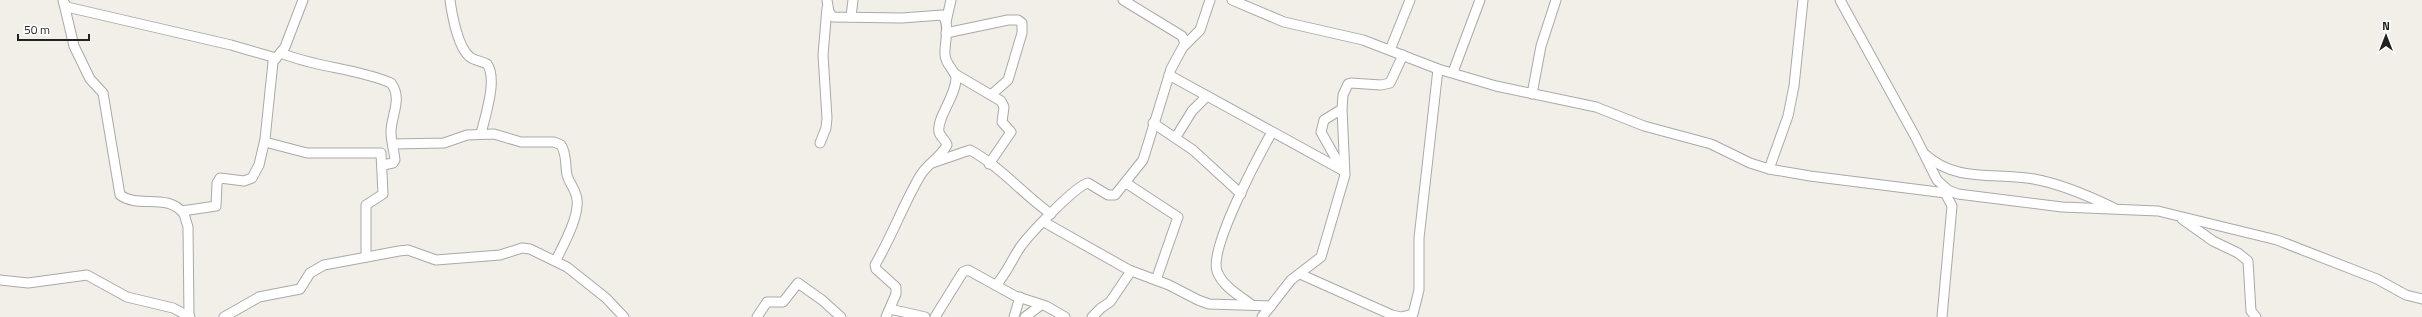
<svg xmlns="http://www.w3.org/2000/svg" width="2422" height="317" font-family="'Titillium Web',sans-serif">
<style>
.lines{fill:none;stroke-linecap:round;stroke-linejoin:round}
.minor-casing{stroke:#a9a9a9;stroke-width:11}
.minor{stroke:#fff;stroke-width:9}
</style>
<rect width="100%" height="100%" fill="#f2efe9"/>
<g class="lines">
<defs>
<g id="minor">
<path d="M450 0C452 15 458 48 470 57 475 61 482 61 487 64 498 79 485 116 481 134"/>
<path d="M827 0 829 12 833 17 902 18 942 15C951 23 944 44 945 55 946 65 953 68 956 77 957 95 936 118 939 132 940 137 946 140 947 145 941 157 927 164 920 176 903 205 892 236 875 265L876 269 896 287V294L886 317"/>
<polyline points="1232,0 1284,22 1363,40 1438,69 1496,86 1596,107 1644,126 1711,144 1750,163 1769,169 1810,176 1946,193"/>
<polyline points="1840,0 1916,138 1937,180 1948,190 1958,194 2062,207 2158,211 2277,240 2377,279 2406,295 2422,299"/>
<polyline points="63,1 67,7 231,45 276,58"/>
<path d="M64 4 74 46 90 79 103 93 120 195C139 209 167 192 184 214L188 227 189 316"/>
<polyline points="851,17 853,0"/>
<polyline points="946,22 951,0"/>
<polyline points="946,33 1008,20 1018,20 1022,23 1022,33 1008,80 991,95"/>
<polyline points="1184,46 1200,30 1210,0"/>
<polyline points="1390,50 1410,0"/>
<path d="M281 53C317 68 356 68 391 83 403 99 391 115 391 132 391 141 394 150 395 160L393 163 383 165"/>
<polyline points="1453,72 1480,0"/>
<polyline points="955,74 1001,101 1004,107 1002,122 1011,132 989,164"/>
<polyline points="1169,75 1342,170"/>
<polyline points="1532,94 1541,46 1556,0"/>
<polyline points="1342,109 1324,120 1321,132 1343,171"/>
<polyline points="1153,123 1193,150 1241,194"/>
<polyline points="1176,137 1192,111 1207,96"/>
<polyline points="265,142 307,153 381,153 383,194 366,205 366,257"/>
<polyline points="820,143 826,128 827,118 823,55 827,8"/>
<path d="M393 144 444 143 467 135 494 134 521 142H554L561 145C567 154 565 165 567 175 569 183 574 187 576 195 582 212 564 244 556 260"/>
<path d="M1926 155C1957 183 1996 172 2034 179 2062 184 2089 196 2114 208"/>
<path d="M932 163 970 150C1000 166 1024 195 1051 214"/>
<polyline points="1769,169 1788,116 1794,86 1803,0"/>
<polyline points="1126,183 1178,217 1156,280"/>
<polyline points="182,211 216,206 217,183 220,178 244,181 252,178 259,165 265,139 273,62 285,47 303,0"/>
<polyline points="2182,219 2213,241 2238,253 2248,261 2251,311 2256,317"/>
<polyline points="1044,222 1129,270 1169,285 1198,300 1209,304 1271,306"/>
<polyline points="1300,274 1392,315 1401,317 1413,314 1419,290 1419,238 1438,69"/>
<polyline points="0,280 28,283 87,275 127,297 173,308 190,317"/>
<path d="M996 285C1007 273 1012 259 1021 246 1030 234 1075 186 1088 183L1108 195H1115L1143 160 1171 69 1185 43 1182 36 1123 0"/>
<path d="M1252 305C1240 296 1222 286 1217 271 1209 248 1259 155 1272 132"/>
<polyline points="890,309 925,317"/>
<polyline points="224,317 259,297 300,289 310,273 324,265 399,251 408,250 436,260 500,255 522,248 530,249 567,267 606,298 624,317"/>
<polyline points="757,317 767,302 783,302 798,283 822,300 841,317"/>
<polyline points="935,317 963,272 968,270 1015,296 1046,306 1065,317"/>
<polyline points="1014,317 1020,297"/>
<polyline points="1025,317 1041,305"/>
<polyline points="1092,317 1101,308 1110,302 1131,271"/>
<polyline points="1262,317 1291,280 1321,257 1345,175 1342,109 1343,95 1348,84 1351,83 1381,85 1390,83 1403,55"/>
<polyline points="1942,317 1952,206 1943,189"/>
</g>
</defs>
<use href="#minor" class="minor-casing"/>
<use href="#minor" class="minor"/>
</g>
<g transform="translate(2386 36)" stroke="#ffffff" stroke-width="3" paint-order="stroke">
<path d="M0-3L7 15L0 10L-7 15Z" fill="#222222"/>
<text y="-6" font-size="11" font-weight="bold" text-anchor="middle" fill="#222222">N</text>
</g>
<path d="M18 34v6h71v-6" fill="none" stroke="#222222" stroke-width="2"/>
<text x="24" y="34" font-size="12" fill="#222222" stroke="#ffffff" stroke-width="3" paint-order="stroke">50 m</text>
</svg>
